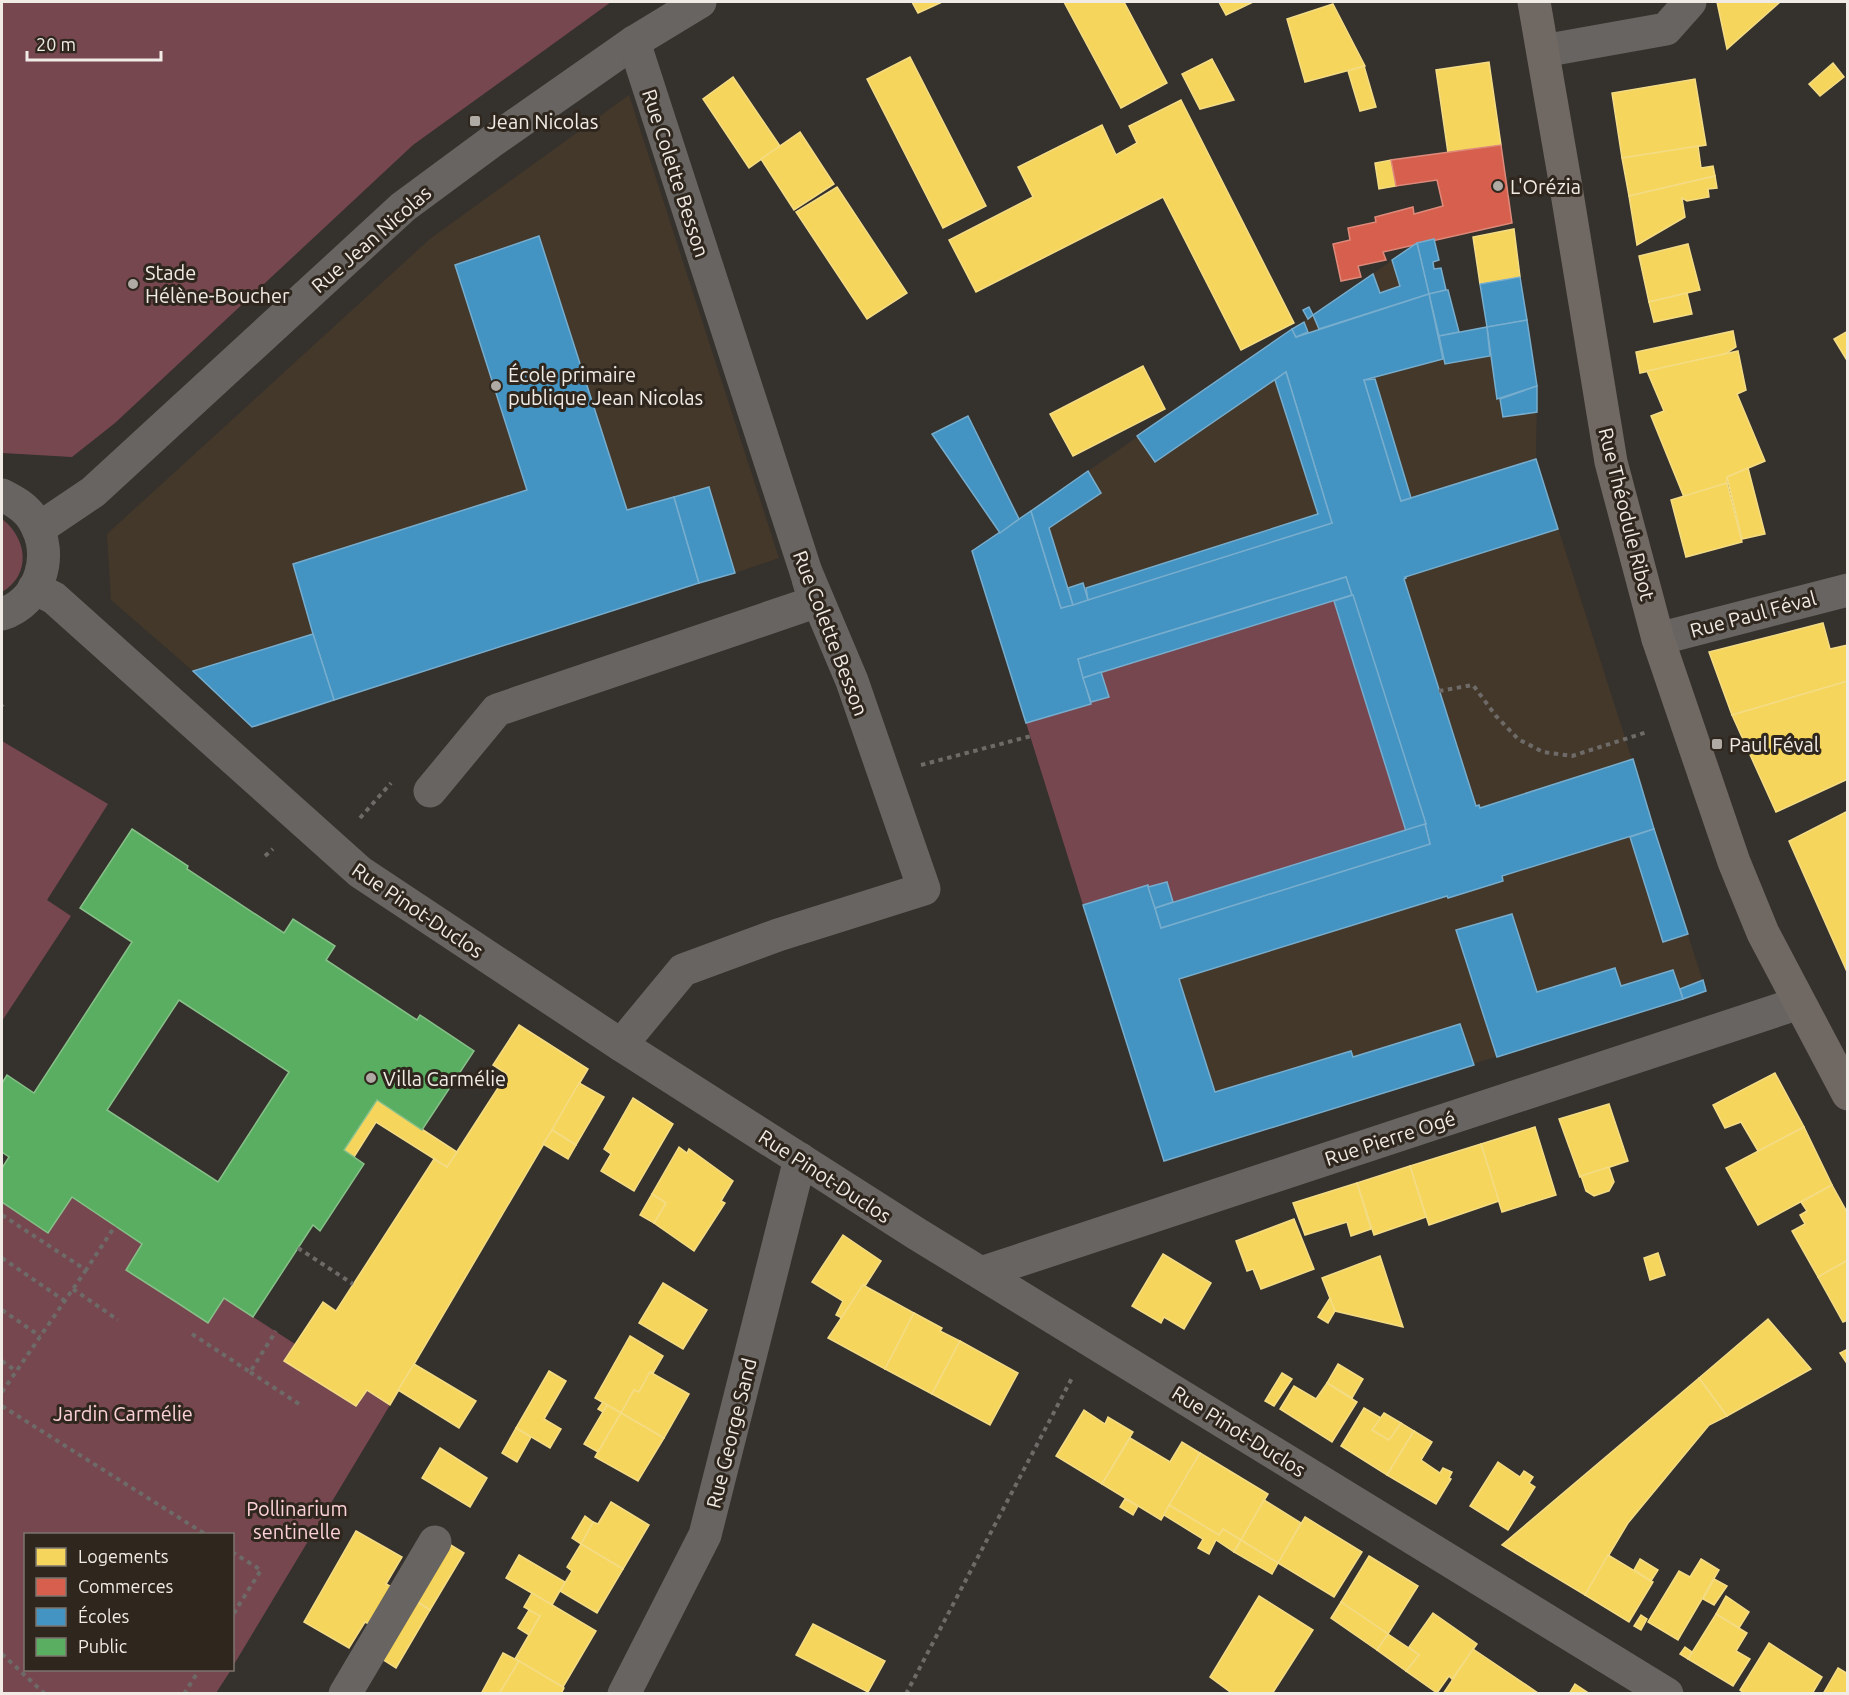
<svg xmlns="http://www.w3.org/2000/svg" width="1849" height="1695" font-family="Ubuntu,sans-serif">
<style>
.built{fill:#44382b}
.green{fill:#774750}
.homes{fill:#f6d55c;stroke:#f4dc85;stroke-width:1.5}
.shops{fill:#d6604d;stroke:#de8a7b;stroke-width:1.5}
.schools{fill:#4393c3;stroke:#77adcd;stroke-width:1.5}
.public{fill:#5aae61;stroke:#87c089;stroke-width:1.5;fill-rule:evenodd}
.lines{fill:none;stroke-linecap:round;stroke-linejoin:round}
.path{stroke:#6d6a67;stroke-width:4;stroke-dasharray:4.5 4.5;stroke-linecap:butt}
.minor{stroke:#676461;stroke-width:33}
.major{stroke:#706862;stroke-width:33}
.poi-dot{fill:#afaaa4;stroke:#2f271e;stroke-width:2}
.labels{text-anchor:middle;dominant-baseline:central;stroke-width:6;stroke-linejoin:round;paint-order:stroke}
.poi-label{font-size:20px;fill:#f0ebe5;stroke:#2f271e;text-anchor:start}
.street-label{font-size:20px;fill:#f0ebe5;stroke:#2f271e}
.park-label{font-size:20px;fill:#fcd1d9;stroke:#2f271e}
</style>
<rect width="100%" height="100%" fill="#35312c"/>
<g class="built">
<polygon points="629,95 779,558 735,573 193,671 111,600 107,534 431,238"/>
<polygon points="1417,243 1439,336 1487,327 1497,399 1537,386 1536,459 1706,991 1230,1140 1019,519"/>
</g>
<g class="green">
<polygon points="2,2 611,2 413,145 115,423 72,457 2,453"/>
<path d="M2 519C27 538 32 574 2 592Z"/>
<polygon points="1334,601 1406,831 1173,902 1166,882 1083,905 1026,723 1091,704 1091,702 1109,697 1101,672"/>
<polygon points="2,741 108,804 47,900 71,916 2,1021"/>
<polygon points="72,1197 142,1244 127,1270 208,1322 224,1298 295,1344 284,1361 356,1406 367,1390 390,1405 233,1666 232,1534 26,1534 26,1670 231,1670 216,1693 2,1693 2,1202 48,1233"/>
</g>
<g class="homes">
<polygon points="912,2 942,2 918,13"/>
<polygon points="1064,2 1124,2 1167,83 1121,108"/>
<polygon points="1219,2 1253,2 1226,15"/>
<polygon points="1717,2 1780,2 1727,49"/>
<polygon points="1333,4 1365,66 1305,82 1287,19"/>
<polygon points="910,57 986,206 943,228 867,79"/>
<polygon points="1212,59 1234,100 1200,109 1182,74"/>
<polygon points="1489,62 1501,145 1448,153 1436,70"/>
<polygon points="1833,63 1844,77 1820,96 1809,84"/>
<polygon points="1364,66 1376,107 1360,111 1348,71"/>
<polygon points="733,77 780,146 749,168 703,99"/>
<polygon points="1695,79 1706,145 1622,158 1612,93"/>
<polygon points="1181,100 1294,323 1241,350 1163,197 976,292 949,240 1033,197 1018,167 1102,125 1116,155 1137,143 1129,126"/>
<polygon points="800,132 834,184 794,210 761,159"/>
<polygon points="1698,146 1701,168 1713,166 1715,176 1629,196 1622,158"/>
<polygon points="1391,160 1396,186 1379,189 1375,163"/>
<polygon points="1715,176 1717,188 1708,189 1709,197 1687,201 1682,198 1685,217 1637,245 1629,196"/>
<polygon points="837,187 907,293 867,319 796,212"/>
<polygon points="1514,229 1520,277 1480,284 1473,237"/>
<polygon points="1688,244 1700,290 1649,302 1639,256"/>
<polygon points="1687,293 1692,314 1654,322 1649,302"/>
<polygon points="1733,331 1736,347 1725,354 1640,373 1636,352"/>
<polygon points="1848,331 1848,362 1834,339"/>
<polygon points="1738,351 1746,390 1737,394 1765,461 1727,477 1727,483 1684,497 1651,416 1664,411 1647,371"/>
<polygon points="1143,366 1165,409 1073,456 1050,414"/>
<polygon points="1748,468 1765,534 1742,539 1727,477"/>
<polygon points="1727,483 1742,542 1686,557 1671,500"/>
<polygon points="1823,623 1830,649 1848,645 1848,681 1732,715 1709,652"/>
<polygon points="1848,681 1848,779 1776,812 1732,715"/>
<polygon points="1848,811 1848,974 1789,841"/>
<polygon points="519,1025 588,1069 390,1405 367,1390 356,1406 284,1361 323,1302 336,1311 434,1159 447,1167 507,1074 493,1065"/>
<polygon points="1775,1073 1804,1127 1758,1151 1741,1122 1725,1128 1713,1105"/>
<polygon points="579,1083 604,1097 576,1145 552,1130"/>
<polygon points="633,1098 673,1124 634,1191 601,1171 611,1154 604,1149"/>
<polygon points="377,1100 457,1152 447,1167 376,1122 354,1157 344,1150"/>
<polygon points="1609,1104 1628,1161 1580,1177 1559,1119"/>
<polygon points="1535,1127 1556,1195 1502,1212 1481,1144"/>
<polygon points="1804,1127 1832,1185 1758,1225 1726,1168"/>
<polygon points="552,1130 576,1145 568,1159 543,1144"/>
<polygon points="1481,1144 1499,1201 1429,1225 1410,1166"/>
<polygon points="679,1147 687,1153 689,1149 733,1181 721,1201 725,1203 694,1251 654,1223 666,1203 652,1194"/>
<polygon points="1410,1166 1426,1217 1374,1235 1357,1183"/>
<polygon points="1609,1167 1614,1182 1609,1191 1594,1196 1586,1191 1581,1176"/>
<polygon points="1357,1183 1371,1229 1351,1236 1347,1222 1305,1235 1293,1203"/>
<polygon points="1832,1185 1848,1214 1848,1260 1818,1277 1792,1231 1805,1224 1800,1215 1807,1211 1801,1202"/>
<polygon points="652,1194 666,1203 654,1223 640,1215"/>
<polygon points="1294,1219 1314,1269 1261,1289 1253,1269 1247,1271 1236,1241"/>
<polygon points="843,1235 881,1261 865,1286 863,1285 842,1318 836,1315 843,1301 812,1282"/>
<polygon points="1658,1253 1665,1275 1650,1280 1644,1258"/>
<polygon points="1163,1254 1211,1283 1184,1329 1164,1317 1161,1323 1132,1306"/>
<polygon points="1380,1256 1403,1327 1335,1311 1322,1278"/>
<polygon points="1848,1260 1848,1320 1843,1322 1818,1277"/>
<polygon points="663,1283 707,1310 683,1349 639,1323"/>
<polygon points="863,1285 914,1313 885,1369 828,1338"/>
<polygon points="1330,1298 1335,1311 1328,1323 1318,1317"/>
<polygon points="914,1313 942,1328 940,1331 960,1341 932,1394 885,1369"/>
<polygon points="1768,1319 1811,1369 1727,1416 1699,1378"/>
<polygon points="630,1336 663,1356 653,1373 650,1372 639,1392 634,1390 621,1413 595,1398"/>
<polygon points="960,1341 1018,1373 990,1425 932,1394"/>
<polygon points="1848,1349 1848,1365 1840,1353"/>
<polygon points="414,1364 476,1401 459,1428 398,1390"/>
<polygon points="1338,1364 1363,1379 1352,1398 1327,1383"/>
<polygon points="549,1371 566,1381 544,1419 561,1429 550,1448 516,1428"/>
<polygon points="650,1372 689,1394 664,1438 621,1413 634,1390 639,1392"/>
<polygon points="1282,1373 1292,1379 1274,1406 1265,1401"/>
<polygon points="1699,1378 1727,1416 1709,1425 1628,1523 1585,1595 1502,1545"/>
<polygon points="1327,1383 1357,1402 1332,1442 1280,1409 1294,1386 1316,1399"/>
<polygon points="603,1402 607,1405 603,1412 598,1409"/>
<polygon points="607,1405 621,1413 598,1452 584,1444"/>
<polygon points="1364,1408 1381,1418 1372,1430 1389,1440 1401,1423 1414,1431 1387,1475 1341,1446"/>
<polygon points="1084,1410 1105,1424 1108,1417 1133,1432 1102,1484 1056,1456"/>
<polygon points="621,1413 664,1438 638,1481 595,1457"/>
<polygon points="1384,1413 1401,1423 1389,1440 1372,1430"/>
<polygon points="516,1428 531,1437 517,1462 502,1453"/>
<polygon points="1414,1431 1432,1442 1421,1460 1440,1473 1443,1468 1452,1472 1449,1478 1451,1479 1436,1504 1387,1475"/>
<polygon points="1130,1438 1170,1462 1182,1442 1200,1453 1161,1520 1102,1484"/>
<polygon points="440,1448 487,1478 470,1507 422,1478"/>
<polygon points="1200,1453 1268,1494 1241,1540 1223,1529 1219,1535 1169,1505"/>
<polygon points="1498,1462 1520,1477 1524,1471 1533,1477 1529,1483 1535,1487 1508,1530 1470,1506"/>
<polygon points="1125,1499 1138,1506 1133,1515 1120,1507"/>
<polygon points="1264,1500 1301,1523 1278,1563 1241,1540"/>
<polygon points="611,1502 649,1525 623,1569 581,1544 593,1522 598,1524"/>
<polygon points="1169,1505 1219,1535 1223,1529 1241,1540 1234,1552 1216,1540 1209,1554 1198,1548 1203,1539 1164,1515"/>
<polygon points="585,1516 593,1522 581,1544 572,1538"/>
<polygon points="1305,1517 1362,1552 1334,1597 1278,1563"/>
<polygon points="356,1531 402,1557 386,1584 392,1587 371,1625 365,1622 349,1648 304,1622"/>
<polygon points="1241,1540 1278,1563 1272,1574 1234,1552"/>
<polygon points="449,1544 464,1553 430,1610 416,1601"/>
<polygon points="581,1544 623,1569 597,1613 560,1591 572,1571 567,1567"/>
<polygon points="519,1555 565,1582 552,1605 506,1578"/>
<polygon points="1608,1555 1653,1582 1629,1622 1585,1595"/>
<polygon points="1369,1556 1418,1586 1388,1634 1341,1602"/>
<polygon points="1640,1559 1658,1570 1651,1581 1634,1570"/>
<polygon points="1701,1559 1719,1570 1678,1640 1648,1622 1679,1571 1690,1577"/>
<polygon points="1714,1579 1727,1586 1714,1605 1703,1599"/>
<polygon points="532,1593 596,1631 563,1687 515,1659 540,1616 524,1607"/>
<polygon points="1259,1596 1313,1630 1272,1694 1233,1694 1210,1677"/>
<polygon points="1726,1596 1749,1612 1739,1628 1716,1614"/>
<polygon points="416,1601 430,1610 396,1668 382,1659"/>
<polygon points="1341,1602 1388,1634 1377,1650 1331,1618"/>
<polygon points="529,1610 540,1616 529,1635 518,1628"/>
<polygon points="1433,1613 1477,1644 1452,1679 1449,1676 1437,1693 1406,1671 1419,1655 1409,1647"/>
<polygon points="1716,1614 1747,1633 1736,1651 1750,1659 1733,1686 1688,1659"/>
<polygon points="1641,1615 1647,1619 1641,1630 1634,1626"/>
<polygon points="813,1624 885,1661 868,1692 796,1655"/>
<polygon points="1388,1634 1419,1655 1406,1671 1377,1650"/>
<polygon points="1769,1643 1822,1677 1812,1694 1745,1694 1740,1690"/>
<polygon points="1685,1647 1692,1652 1688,1659 1680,1654"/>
<polygon points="1473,1649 1538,1693 1443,1694"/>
<polygon points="503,1653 519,1661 499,1694 481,1694"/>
<polygon points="519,1661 563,1687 564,1688 561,1694 499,1694"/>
<polygon points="1838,1668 1848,1674 1848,1694 1823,1694"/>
<polygon points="1575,1684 1590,1694 1569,1694"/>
</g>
<polygon class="shops" points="1501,145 1512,223 1383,252 1386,260 1358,266 1361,277 1341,281 1333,244 1350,240 1348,228 1376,222 1375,217 1413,207 1414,214 1443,206 1437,180 1396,186 1391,160"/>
<g class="schools">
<polygon points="539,236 627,510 674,497 699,583 334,700 313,634 293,564 527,490 455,265"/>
<polygon points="1434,239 1439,260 1433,262 1434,269 1441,268 1446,290 1429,294 1417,243"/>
<polygon points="1417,243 1429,294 1319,329 1313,315 1373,274 1380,293 1400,286 1392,260"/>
<polygon points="1520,277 1527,320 1487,327 1480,284"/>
<polygon points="1446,290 1448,290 1459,332 1439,336 1429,294"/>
<polygon points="1429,294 1443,359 1364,380 1401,501 1536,459 1558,529 1405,577 1406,578 1404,579 1476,806 1479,805 1480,808 1633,759 1654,829 1502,876 1503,881 1448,898 1447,896 1179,979 1215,1092 1351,1051 1353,1057 1460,1024 1474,1065 1164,1161 1083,905 1148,885 1161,928 1430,844 1425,824 1426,824 1346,577 1078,659 1091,704 1026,723 972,551 1031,511 1061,608 1332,523 1286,372 1155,462 1137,436 1292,329 1296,337"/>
<polygon points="1309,307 1313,315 1308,319 1303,310"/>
<polygon points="1527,320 1537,386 1497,399 1487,327"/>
<polygon points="1304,322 1308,332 1296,337 1292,329"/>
<polygon points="1487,327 1490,356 1445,364 1439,336"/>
<polygon points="1286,372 1332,523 1088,600 1086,588 1318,514 1275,380"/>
<polygon points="1375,379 1411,498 1401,501 1364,380"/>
<polygon points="1537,386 1537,412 1503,417 1500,399"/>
<polygon points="968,416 1019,519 1000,533 932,434"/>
<polygon points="1088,471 1101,493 1049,528 1073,605 1061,608 1031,511"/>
<polygon points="709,487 735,573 699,583 674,497"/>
<polygon points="1346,577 1352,595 1083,678 1078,659"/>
<polygon points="1083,583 1088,600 1073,605 1068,588"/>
<polygon points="1353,595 1426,824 1406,831 1334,601"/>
<polygon points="313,634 334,700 252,727 193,671"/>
<polygon points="1101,672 1109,697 1091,702 1083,678"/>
<polygon points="1425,824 1430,844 1161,928 1155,908"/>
<polygon points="1654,829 1688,934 1663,942 1630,837"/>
<polygon points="1167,882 1173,902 1155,908 1148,887"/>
<polygon points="1512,914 1537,992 1615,968 1621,986 1673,970 1683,999 1497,1057 1456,930"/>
<polygon points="1703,980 1706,991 1683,999 1680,989"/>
</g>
<path class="public" d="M132 829 188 866 187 869 284 933 293 919 335 946 326 960 417 1020 420 1015 474 1051 422 1130 377 1100 344 1150 364 1164 320 1231 313 1225 253 1317 224 1298 208 1323 173 1300 126 1270 142 1244 72 1197 48 1233 2 1202V1168L9 1157 2 1152V1083L7 1075 34 1093 132 942 80 908ZM179 1000 289 1072 218 1182 107 1110Z"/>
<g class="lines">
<g class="path">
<polyline points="1439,691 1473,685 1496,716 1518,739 1543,752 1572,756 1647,732"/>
<polyline points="2,706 3,707"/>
<polyline points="921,765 1031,736"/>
<polyline points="360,818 391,783"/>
<polyline points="265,856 273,849"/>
<polyline points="2,1215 86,1270 115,1226"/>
<polyline points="298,1248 353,1284"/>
<polyline points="2,1258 65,1301"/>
<polyline points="73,1289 118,1320"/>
<polyline points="2,1310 40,1336"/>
<polyline points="192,1334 250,1372 276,1331"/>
<polyline points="2,1361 16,1371"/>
<polyline points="250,1372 299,1404"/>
<polyline points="2,1392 86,1270"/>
<polyline points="2,1406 205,1534"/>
<polyline points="232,1552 261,1570 232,1616"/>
<polyline points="2,1654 45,1694"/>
<polyline points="184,1694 199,1670"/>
<polyline points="906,1694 1073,1376"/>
</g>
<g class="minor">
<polyline points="1543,51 1666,29 1690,2"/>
<path d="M2 495C14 501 27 508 34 521 55 555 40 602 2 614"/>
<polyline points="38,529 93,492 403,207 491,142 634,42 700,2"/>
<polyline points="34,588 54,598 360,872 621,1045 917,1234 1667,1694"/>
<polyline points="1658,639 1848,590"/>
<polyline points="430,791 497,710 815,602 808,579"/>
<polyline points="621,1045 683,970 778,935 924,889 852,681 806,572 634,42"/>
<polyline points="981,1273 1799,1003"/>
<polyline points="345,1694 435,1542"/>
<polyline points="624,1694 705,1535 800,1159"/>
</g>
<polyline class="major" points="1534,2 1565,181 1611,462 1658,639 1734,862 1763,933 1848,1094"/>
</g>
<g class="poi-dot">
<rect x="469" y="115" width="12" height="12" rx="3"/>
<circle cx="1498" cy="186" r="6"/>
<circle cx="133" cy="284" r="6"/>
<circle cx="496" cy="386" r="6"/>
<rect x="1711" y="738" width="12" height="12" rx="3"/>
<circle cx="371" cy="1078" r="6"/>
</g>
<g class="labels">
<g class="poi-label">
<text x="487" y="121">Jean Nicolas</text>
<text x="1510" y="186">L'Orézia</text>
<text x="145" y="272">Stade<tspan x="145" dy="23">Hélène-Boucher</tspan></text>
<text x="508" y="374">École primaire<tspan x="508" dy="23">publique Jean Nicolas</tspan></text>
<text x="1729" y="744">Paul Féval</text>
<text x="383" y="1078">Villa Carmélie</text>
</g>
<g class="street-label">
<text transform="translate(676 173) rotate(72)">Rue Colette Besson</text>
<text transform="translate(371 239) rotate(-41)">Rue Jean Nicolas</text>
<text transform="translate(1627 514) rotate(76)">Rue Théodule Ribot</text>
<text transform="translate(1753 614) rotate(-15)">Rue Paul Féval</text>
<text transform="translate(831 633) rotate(69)">Rue Colette Besson</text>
<text transform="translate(418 910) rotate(34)">Rue Pinot-Duclos</text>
<text transform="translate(1390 1138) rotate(-18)">Rue Pierre Ogé</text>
<text transform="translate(825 1176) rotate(33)">Rue Pinot-Duclos</text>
<text transform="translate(1239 1431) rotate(32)">Rue Pinot-Duclos</text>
<text transform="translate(731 1433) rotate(-76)">Rue George Sand</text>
</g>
<g class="park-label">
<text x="123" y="1413">Jardin Carmélie</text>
<text x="297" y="1508">Pollinarium<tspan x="297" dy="23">sentinelle</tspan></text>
</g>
</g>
<rect width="1849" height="1695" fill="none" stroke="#f0ebe5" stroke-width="6"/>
<rect x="24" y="1533" width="210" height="138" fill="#2f271e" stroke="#7c756e" stroke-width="1.5"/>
<rect x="36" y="1548" width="30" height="18" fill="#f6d55c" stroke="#7c756e" stroke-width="1.5"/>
<text x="78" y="1563" font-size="18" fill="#f0ebe5">Logements</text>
<rect x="36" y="1578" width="30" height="18" fill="#d6604d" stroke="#7c756e" stroke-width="1.5"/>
<text x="78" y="1593" font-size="18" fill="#f0ebe5">Commerces</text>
<rect x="36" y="1608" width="30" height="18" fill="#4393c3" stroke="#7c756e" stroke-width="1.5"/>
<text x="78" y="1623" font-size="18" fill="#f0ebe5">Écoles</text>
<rect x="36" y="1638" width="30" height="18" fill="#5aae61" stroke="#7c756e" stroke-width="1.5"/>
<text x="78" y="1653" font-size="18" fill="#f0ebe5">Public</text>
<path d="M27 51v9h134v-9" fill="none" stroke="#f0ebe5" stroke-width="3"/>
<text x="36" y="51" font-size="18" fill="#f0ebe5" stroke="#2f271e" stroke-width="4.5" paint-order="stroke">20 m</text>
</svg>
